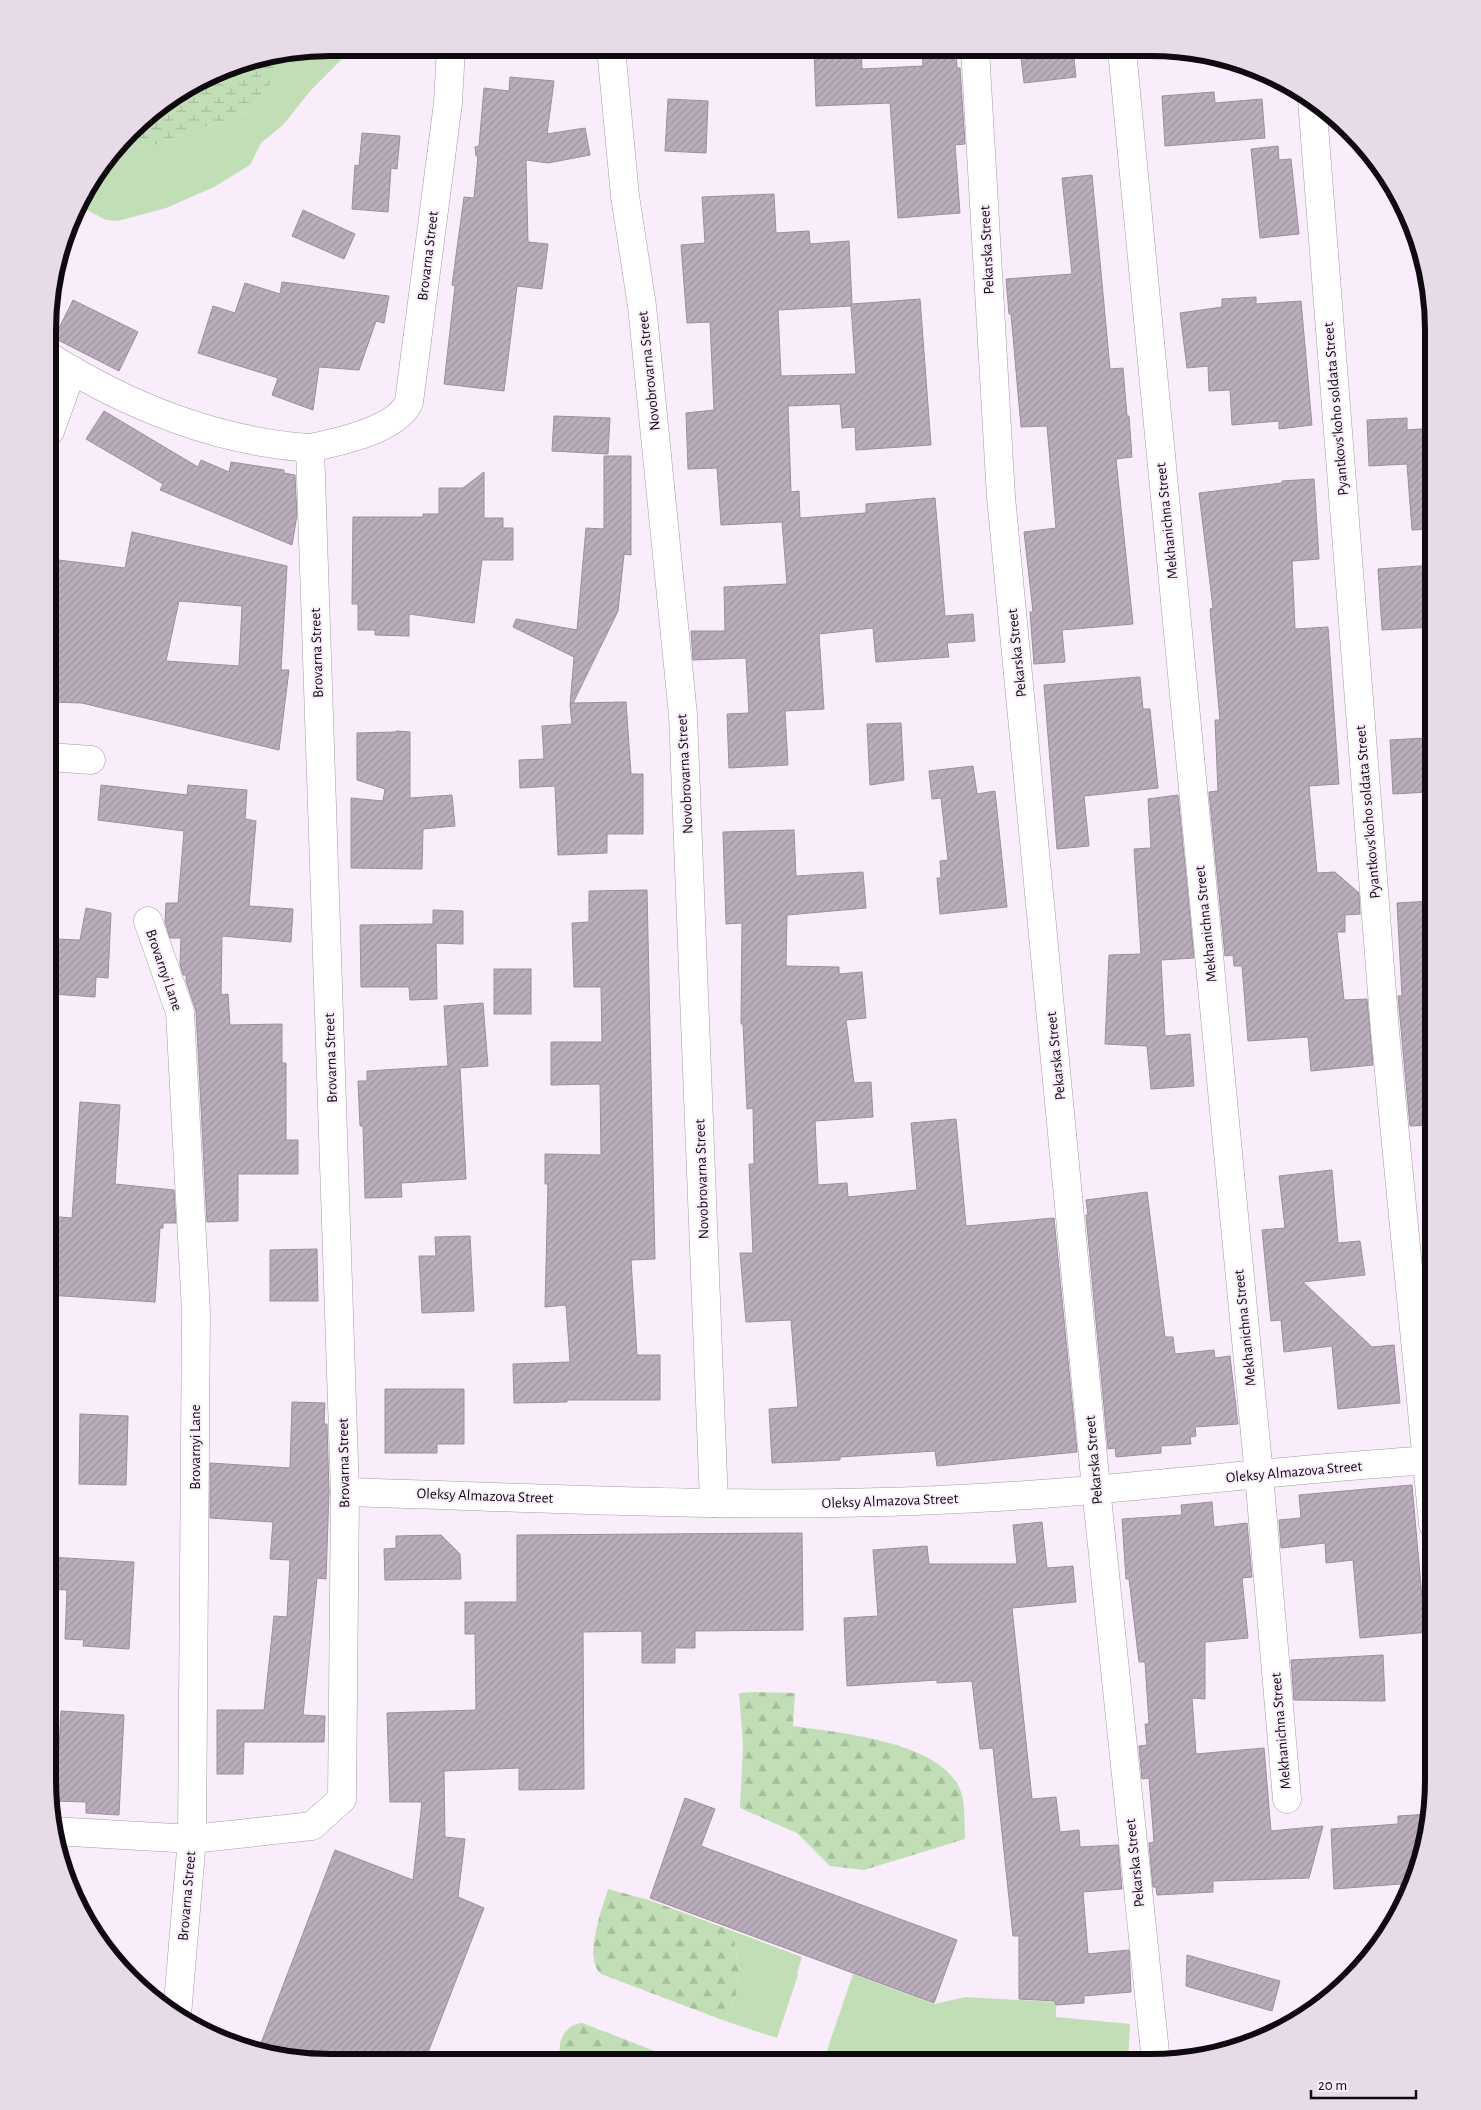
<svg xmlns="http://www.w3.org/2000/svg" width="1481" height="2110" font-family="'Alegreya Sans',sans-serif">
<style>
.grass{fill:#c2deb6}
.forest{fill:url(#forest-firs)}
.wetland{fill:url(#wetland-marsh)}
.building{fill:url(#building-hatch);stroke:#9b8f9c;fill-rule:evenodd}
.lines{fill:none;stroke-linecap:round;stroke-linejoin:round}
.minor-casing{stroke:#a69aa7;stroke-width:29}
.minor{stroke:#fff;stroke-width:28}
.labels{text-anchor:middle;dominant-baseline:central;stroke-width:4;stroke-linejoin:round;paint-order:stroke}
.street-label{font-size:15px;fill:#0e0a0f;stroke:#faedfb}
.rim{fill:none;stroke:#0e0a0f;stroke-width:6}
</style>
<defs>
<pattern id="forest-firs" width="22" height="20" patternUnits="userSpaceOnUse" patternTransform="scale(1.25)"><rect width="22" height="20" fill="#c2deb6"/><path d="M5 1l3.5 6h-7zM16 11l3.5 6h-7z" fill="#a6bd9b"/></pattern>
<pattern id="wetland-marsh" width="20" height="14" patternUnits="userSpaceOnUse" patternTransform="scale(1.25)"><rect width="20" height="14" fill="#c2deb6"/><path d="M1 5h8M5 5V1M11 12h8M15 12V8" fill="none" stroke="#a6bd9b"/></pattern>
<pattern id="building-hatch" width="6" height="6" patternUnits="userSpaceOnUse" patternTransform="scale(1.25)"><rect width="6" height="6" fill="#bbaebc"/><path d="M-1 1l2-2M0 6l6-6M5 7l2-2" fill="none" stroke="#a094a0"/></pattern>
</defs>
<rect width="100%" height="100%" fill="#faedfb"/>
<g class="grass">
<polygon points="330,48 358,48 345,56 311,90 283,125 261,143 250,165 214,187 166,208 118,221 106,220 79,206 85,189 125,141 149,147 249,112 295,53"/>
<polygon points="733,1931 802,1957 797,1973 798,1975 777,2038 725,2021 736,1995 739,1972"/>
<polygon points="853,1974 934,2004 966,1997 1056,2002 1056,2017 1130,2024 1128,2062 823,2062"/>
</g>
<g class="forest">
<path d="M755 1692 795 1693 793 1726C840 1733 939 1741 960 1789 966 1803 964 1824 965 1839L864 1870 830 1866 797 1833 740 1808 743 1744 739 1693Z"/>
<path d="M608 1889 649 1900 733 1931 739 1972 736 1995 725 2021 601 1974C583 1958 602 1909 608 1889Z"/>
<path d="M582 2023 681 2061H561C556 2044 563 2025 582 2023Z"/>
</g>
<polygon class="wetland" points="295,53 249,112 149,147 125,141 144,117 239,63"/>
<g class="building">
<polygon points="814,49 861,49 862,69 923,66 922,49 956,49 957,68 960,68 965,144 955,145 960,213 898,218 890,103 816,106"/>
<polygon points="1020,49 1073,50 1076,77 1024,83"/>
<polygon points="510,77 554,81 547,134 585,128 590,155 548,163 526,160 528,242 548,244 542,289 517,286 504,391 444,384 455,286 452,285 464,197 474,198 478,156 476,156 475,147 479,146 484,88 509,91"/>
<polygon points="1214,92 1215,103 1262,99 1265,138 1165,146 1162,96"/>
<polygon points="668,99 708,101 706,153 665,151"/>
<polygon points="362,133 400,136 397,169 391,168 388,212 352,209 355,165 359,166"/>
<polygon points="1278,146 1279,160 1291,159 1299,234 1260,238 1251,149"/>
<polygon points="1092,175 1110,369 1123,368 1127,416 1129,416 1132,457 1116,459 1133,624 1062,630 1065,662 1034,664 1030,612 1033,612 1024,532 1056,528 1047,426 1021,427 1011,314 1009,314 1006,279 1072,274 1062,178"/>
<path d="M774 194 776 233 809 231 810 244 849 241 852 304 920 299 931 445 856 450 855 427 842 428 840 404 788 406 791 492 799 491 800 518 866 513V504L935 498 945 616 973 614 975 641 947 643 949 657 876 662 873 628 819 634 824 709 785 711 788 765 729 768 727 714 749 713 746 658 693 660 691 631H725L724 587 787 584 782 522 721 525 717 468 688 469 686 413 714 410 710 322 687 323 681 245 705 243 702 197ZM851 306 856 374 781 376 778 310Z"/>
<polygon points="303,210 355,234 344,259 292,236"/>
<polygon points="282,282 389,296 384,323 376,321 359,370 319,367 313,410 272,395 278,378 198,353 213,306 235,313 245,283 280,294"/>
<polygon points="1256,297 1256,304 1301,301 1312,425 1279,429 1279,421 1232,425 1230,390 1209,391 1208,366 1187,368 1180,313 1222,307 1222,299"/>
<polygon points="73,300 138,332 119,371 54,338"/>
<polygon points="104,411 198,467 201,460 229,472 231,462 284,470 284,473 295,475 297,515 292,545 160,490 163,484 86,439"/>
<polygon points="554,416 610,418 608,454 552,451"/>
<polygon points="1407,418 1407,430 1433,428 1433,529 1412,530 1407,464 1369,466 1367,420"/>
<polygon points="604,456 631,456 631,555 624,554 618,611 573,703 626,702 631,774 643,774 643,834 607,834 607,853 558,855 555,786 520,788 519,760 544,759 542,726 572,724 570,705 574,657 513,627 516,619 577,630 586,528 604,529"/>
<polygon points="484,472 484,518 503,518 503,528 513,528 513,560 482,560 474,623 409,614 409,636 375,635 375,630 358,630 358,604 352,604 353,517 423,517 423,514 439,514 439,488 463,488"/>
<polygon points="1314,479 1319,559 1292,561 1295,629 1328,627 1339,784 1309,786 1317,873 1335,872 1359,893 1360,914 1345,915 1345,932 1337,932 1344,1000 1367,999 1373,1065 1311,1071 1308,1037 1248,1041 1242,966 1234,966 1233,955 1225,956 1209,792 1218,791 1215,720 1220,720 1210,609 1213,608 1199,493 1282,483 1282,481"/>
<path d="M132 532 287 566 281 670H289L279 750 82 703 49 702 50 559 125 568ZM179 601 242 606 239 666 166 661Z"/>
<polygon points="1433,565 1433,627 1382,630 1378,569"/>
<polygon points="1140,677 1143,709 1150,709 1158,788 1084,796 1089,846 1057,849 1044,685"/>
<polygon points="901,723 904,780 870,785 867,724"/>
<polygon points="396,731 410,732 410,798 452,795 455,826 423,829 422,869 351,868 351,798 383,801 385,789 357,780 357,733 396,732"/>
<polygon points="1426,738 1429,792 1393,794 1390,740"/>
<polygon points="973,766 977,794 995,791 1007,907 940,914 937,878 941,878 940,861 948,860 941,798 932,799 929,771"/>
<polygon points="101,785 187,795 188,785 247,790 245,819 256,821 249,906 293,909 291,942 222,936 221,995 228,994 230,1025 282,1024 282,1063 286,1063 286,1140 298,1140 298,1174 238,1174 238,1221 207,1222 196,1011 186,981 186,975 183,975 180,964 181,938 170,938 165,922 166,903 178,903 184,831 98,820"/>
<polygon points="1178,795 1194,958 1161,960 1165,1036 1190,1034 1194,1086 1151,1089 1147,1046 1105,1044 1109,955 1141,954 1134,849 1151,848 1148,799"/>
<polygon points="794,830 796,876 863,872 866,908 787,915 786,966 839,967 839,974 862,972 866,1018 846,1020 854,1083 871,1082 873,1117 815,1121 818,1185 847,1183 848,1197 917,1190 911,1123 956,1119 966,1226 1054,1218 1077,1452 937,1466 935,1451 840,1457 840,1460 772,1463 769,1409 798,1407 791,1320 746,1322 740,1253 753,1253 749,1164 754,1164 753,1108 747,1109 743,1024 741,1024 742,923 726,924 723,832"/>
<polygon points="647,890 655,1259 631,1260 637,1355 660,1355 660,1400 567,1400 567,1402 514,1403 513,1364 570,1362 566,1305 545,1307 548,1184 545,1184 545,1154 601,1155 600,1084 551,1085 551,1042 602,1042 601,987 574,987 572,923 589,922 589,891"/>
<polygon points="1433,901 1433,1125 1410,1126 1398,996 1402,996 1397,903"/>
<polygon points="86,908 111,913 108,978 96,977 95,997 53,994 56,939 80,940"/>
<polygon points="433,910 463,911 463,944 436,943 437,999 410,1000 409,987 361,987 360,925 433,924"/>
<rect x="494" y="969" width="37" height="45"/>
<polygon points="483,1003 488,1066 460,1068 466,1179 401,1183 402,1197 365,1198 363,1126 360,1126 358,1081 367,1081 367,1071 448,1066 444,1006"/>
<polygon points="80,1102 120,1105 115,1184 174,1190 176,1223 163,1223 163,1228 160,1228 155,1302 48,1295 48,1216 72,1218"/>
<polygon points="1332,1170 1338,1243 1360,1241 1365,1275 1303,1282 1372,1347 1394,1345 1400,1403 1338,1409 1332,1346 1284,1352 1281,1320 1271,1321 1262,1230 1285,1228 1279,1176"/>
<polygon points="1147,1192 1165,1337 1173,1337 1175,1354 1214,1350 1215,1358 1230,1356 1238,1424 1195,1427 1196,1436 1190,1437 1191,1444 1161,1446 1161,1453 1116,1457 1115,1448 1108,1449 1086,1215 1088,1215 1086,1200"/>
<polygon points="470,1236 474,1311 422,1313 419,1256 436,1256 435,1237"/>
<polygon points="317,1249 318,1301 270,1301 270,1250"/>
<polygon points="385,1389 464,1389 464,1444 437,1444 437,1453 385,1453"/>
<polygon points="292,1402 325,1403 324,1424 327,1424 329,1492 326,1579 317,1578 303,1715 325,1716 324,1742 244,1742 243,1774 217,1774 217,1710 264,1710 274,1616 287,1617 290,1560 270,1559 273,1522 210,1518 210,1463 290,1468"/>
<polygon points="80,1414 128,1416 126,1485 79,1484"/>
<polygon points="1412,1485 1422,1597 1427,1597 1430,1632 1360,1638 1353,1560 1326,1563 1325,1543 1281,1548 1279,1520 1301,1518 1299,1495"/>
<polygon points="1212,1502 1214,1527 1247,1523 1252,1577 1242,1578 1248,1638 1205,1642 1205,1699 1192,1698 1196,1754 1264,1748 1271,1831 1323,1826 1309,1878 1213,1881 1213,1892 1157,1895 1156,1887 1153,1887 1149,1843 1154,1842 1149,1778 1142,1779 1139,1746 1147,1745 1145,1724 1149,1724 1145,1662 1139,1662 1129,1579 1126,1579 1122,1519 1182,1515 1181,1505"/>
<polygon points="1042,1522 1047,1568 1073,1566 1076,1602 1012,1608 1032,1799 1056,1797 1060,1832 1079,1830 1080,1847 1118,1845 1122,1889 1083,1892 1088,1954 1129,1950 1131,1992 1084,1996 1084,2003 1056,2005 1055,2001 1019,1999 1019,1936 1013,1936 993,1748 980,1749 972,1681 937,1683 937,1680 847,1686 844,1618 878,1616 873,1550 927,1546 929,1564 1017,1564 1013,1525"/>
<polygon points="802,1533 803,1630 695,1631 695,1648 675,1648 675,1663 642,1663 642,1631 583,1632 584,1789 519,1790 519,1768 444,1771 445,1837 465,1839 458,1897 484,1908 425,2060 293,2060 258,2051 335,1850 413,1880 422,1802 390,1802 387,1713 476,1710 475,1634 465,1634 465,1602 517,1602 517,1535"/>
<polygon points="441,1535 460,1554 461,1579 385,1580 384,1549 396,1548 396,1536"/>
<polygon points="49,1557 134,1562 129,1649 83,1646 84,1640 65,1639 67,1590 48,1589"/>
<polygon points="1383,1655 1385,1701 1294,1700 1291,1660"/>
<polygon points="61,1711 124,1715 119,1815 86,1813 86,1802 56,1801"/>
<polygon points="685,1798 715,1809 701,1846 957,1940 934,2003 650,1898"/>
<polygon points="1430,1814 1418,1871 1403,1901 1401,1884 1334,1889 1331,1829 1398,1824 1398,1816"/>
<polygon points="1187,1955 1280,1981 1272,2011 1186,1986"/>
</g>
<g class="lines">
<defs>
<g id="minor">
<polyline points="611,48 625,196 642,306 683,715 714,1503"/>
<polyline points="975,49 1001,497 1096,1488 1156,2062"/>
<polyline points="1122,50 1259,1475 1287,1799"/>
<polyline points="1312,100 1385,1031 1433,1524"/>
<path d="M50 357C128 406 218 442 310 448"/>
<polyline points="50,431 72,370"/>
<polyline points="49,757 91,760"/>
<path d="M345 1492C550 1498 754 1510 958 1499 1117 1492 1275 1469 1433 1460"/>
<polyline points="53,1831 192,1839 196,1312 180,1012 148,921"/>
<path d="M177 2015 192 1839 312 1826 342 1799 345 1492 310 448C338 442 397 430 409 402L448 103 451 48"/>
</g>
</defs>
<use href="#minor" class="minor-casing"/>
<use href="#minor" class="minor"/>
</g>
<g class="labels">
<g class="street-label">
<text transform="translate(987 250) rotate(-93)">Pekarska Street</text>
<text transform="translate(428 256) rotate(-83)">Brovarna Street</text>
<text transform="translate(649 371) rotate(-96)">Novobrovarna Street</text>
<text transform="translate(1336 409) rotate(-95)">Pyantkovsʹkoho soldata Street</text>
<text transform="translate(1167 521) rotate(-96)">Mekhanichna Street</text>
<text transform="translate(317 653) rotate(-92)">Brovarna Street</text>
<text transform="translate(1017 653) rotate(-96)">Pekarska Street</text>
<text transform="translate(685 774) rotate(-93)">Novobrovarna Street</text>
<text transform="translate(1368 812) rotate(-95)">Pyantkovsʹkoho soldata Street</text>
<text transform="translate(1206 924) rotate(-96)">Mekhanichna Street</text>
<text transform="translate(164 970) rotate(71)">Brovarnyi Lane</text>
<text transform="translate(1056 1056) rotate(-96)">Pekarska Street</text>
<text transform="translate(331 1058) rotate(-92)">Brovarna Street</text>
<text transform="translate(702 1179) rotate(-92)">Novobrovarna Street</text>
<text transform="translate(1245 1328) rotate(-96)">Mekhanichna Street</text>
<text transform="translate(195 1447) rotate(-90)">Brovarnyi Lane</text>
<text transform="translate(1094 1460) rotate(-95)">Pekarska Street</text>
<text transform="translate(344 1463) rotate(-91)">Brovarna Street</text>
<text transform="translate(1294 1472) rotate(-5)">Oleksy Almazova Street</text>
<text transform="translate(485 1496) rotate(2)">Oleksy Almazova Street</text>
<text transform="translate(890 1501) rotate(-2)">Oleksy Almazova Street</text>
<text transform="translate(1281 1731) rotate(-95)">Mekhanichna Street</text>
<text transform="translate(1135 1863) rotate(-96)">Pekarska Street</text>
<text transform="translate(187 1896) rotate(-85)">Brovarna Street</text>
</g>
</g>
<path d="M0 0H1481V2110H0ZM330 56H1151A274 274 0 0 1 1425 330V1780A274 274 0 0 1 1151 2054H330A274 274 0 0 1 56 1780V330A274 274 0 0 1 330 56Z" fill="#e7dbe8" fill-rule="evenodd"/>
<path class="rim" d="M330 56H1151A274 274 0 0 1 1425 330V1780A274 274 0 0 1 1151 2054H330A274 274 0 0 1 56 1780V330A274 274 0 0 1 330 56Z"/>
<path d="M1311 2090v8h105v-8" fill="none" stroke="#0e0a0f" stroke-width="2.5"/>
<text x="1318" y="2090" font-size="15" fill="#0e0a0f" stroke="#faedfb" stroke-width="4" paint-order="stroke">20 m</text>
</svg>
